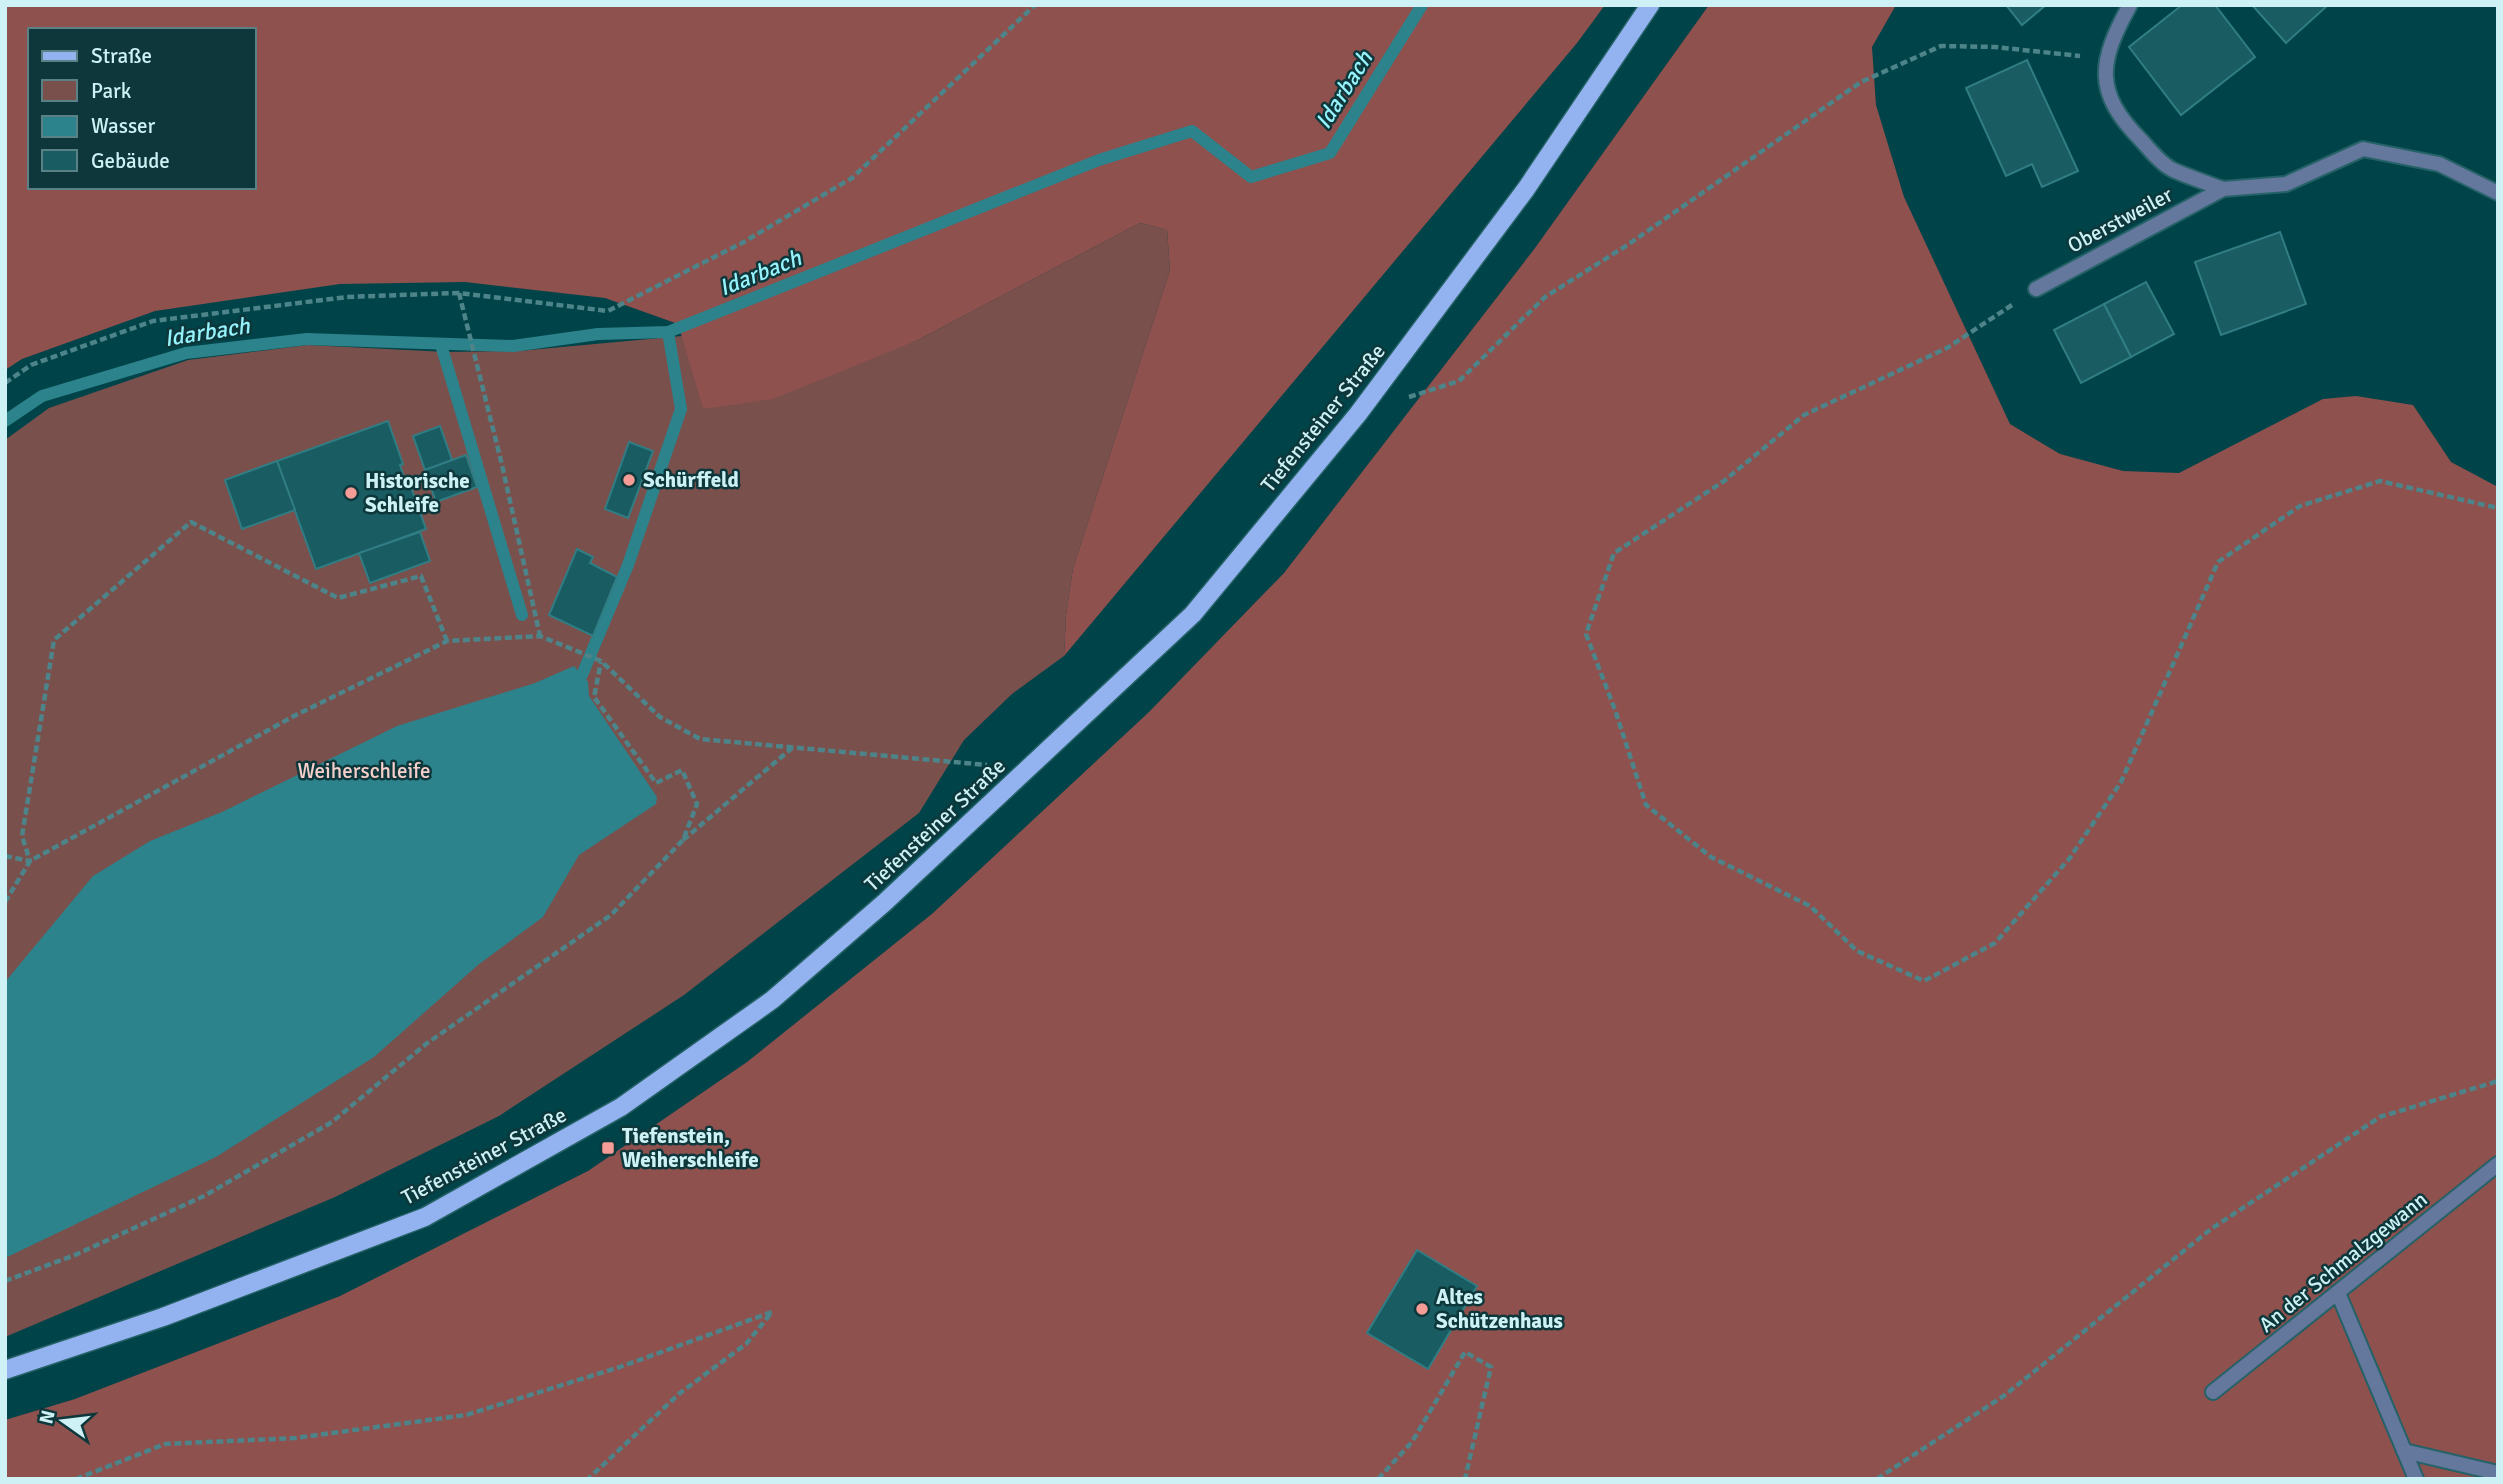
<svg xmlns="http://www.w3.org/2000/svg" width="2503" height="1484" font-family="Signika,sans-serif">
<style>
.green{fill:#7a504d}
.forest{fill:#8e514e;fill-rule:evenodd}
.water{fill:#2c838b}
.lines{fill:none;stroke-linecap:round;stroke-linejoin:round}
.stream{stroke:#2c838b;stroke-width:12}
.building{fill:#195c62;stroke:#307d84;stroke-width:2}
.service-casing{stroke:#256267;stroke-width:18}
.minor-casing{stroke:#256267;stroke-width:18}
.primary-casing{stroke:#256267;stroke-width:21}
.path{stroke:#4d8489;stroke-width:4.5;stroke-dasharray:7 3.5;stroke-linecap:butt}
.service{stroke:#64779d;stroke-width:14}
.minor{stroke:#64779d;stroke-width:14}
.primary{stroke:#93b2f0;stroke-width:18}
.poi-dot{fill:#f59c96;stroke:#0d373a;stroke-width:2.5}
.labels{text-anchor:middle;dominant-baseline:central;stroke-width:5;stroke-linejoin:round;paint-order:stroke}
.street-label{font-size:21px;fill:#cdf1f5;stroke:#0d373a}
.poi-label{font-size:21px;font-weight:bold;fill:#cdf1f5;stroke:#0d373a;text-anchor:start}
.park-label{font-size:21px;fill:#f7d0cc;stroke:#0d373a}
.water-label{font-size:23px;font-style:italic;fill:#96f3fc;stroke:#0d373a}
</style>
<rect width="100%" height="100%" fill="#004348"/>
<polygon class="green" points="1140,223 1167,230 1170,270 1073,568 1066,615 1064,656 1012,694 964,740 919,813 684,995 499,1116 335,1197 5,1337 5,440 49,408 188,360 308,345 446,352 519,351 682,336 703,408 918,340"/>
<g class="forest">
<path d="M5 5H1605L1577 43 1064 656 1066 615 1073 568 1170 270 1167 230 1140 223 918 340 773 399 703 409 678 324 605 298 465 282 340 284 155 311 22 359 5 370ZM30 30H254V187H30Z"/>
<polygon points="1709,5 1896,5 1872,47 1876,105 1904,197 2010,424 2060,454 2123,471 2179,473 2323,399 2356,396 2413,405 2451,462 2498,487 2498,1479 5,1479 5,1420 75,1399 340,1296 588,1171 747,1062 933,913 1149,712 1284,573 1535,248"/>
</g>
<polygon class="water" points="574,666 588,682 589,696 657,797 656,804 579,855 543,917 478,965 374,1057 216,1157 5,1258 5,982 93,876 150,841 222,812 397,726 535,683"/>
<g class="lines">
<g class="stream">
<polyline points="441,345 522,615"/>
<polyline points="5,421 42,396 186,353 307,339 513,346 598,334 668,332 1099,160 1192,131 1251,177 1330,153 1422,5"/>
<polyline points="570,686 582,675 628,565 681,409 668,332"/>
</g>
</g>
<g class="building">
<polygon points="2006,5 2046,5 2022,25"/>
<polygon points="2182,5 2215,5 2255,57 2181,115 2129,47"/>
<polygon points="2252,5 2328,5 2286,43"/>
<polygon points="2027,60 2078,171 2042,187 2032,164 2006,176 1966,88"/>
<polygon points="2280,232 2306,304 2221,335 2195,262"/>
<polygon points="2146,282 2174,334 2131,357 2104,304"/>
<polygon points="2104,304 2131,357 2081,383 2054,330"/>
<polygon points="388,421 403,464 400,465 404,477 407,476 426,529 316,569 277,461"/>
<polygon points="440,426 452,460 425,470 413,436"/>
<polygon points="629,442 653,451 628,518 605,509"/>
<polygon points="466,455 477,487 436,502 425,470"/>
<polygon points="277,461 295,510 242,529 225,480"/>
<polygon points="420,532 430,561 370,583 359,553"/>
<polygon points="577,549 593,557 590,563 617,577 593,636 549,615"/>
<polygon points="1417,1250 1477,1286 1428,1369 1367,1333"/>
</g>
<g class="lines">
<defs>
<g id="service">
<polyline points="2338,1293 2416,1479"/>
<polyline points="2404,1451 2498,1473"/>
</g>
<g id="minor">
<path d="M2130 5C2099 61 2093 92 2141 140 2150 150 2161 164 2173 170 2189 177 2207 183 2223 189"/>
<polyline points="2036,289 2223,189 2286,184 2363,149 2439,164 2498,193"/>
<polyline points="2213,1392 2498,1164"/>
</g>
<polyline id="primary" points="5,1370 163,1317 425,1217 621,1107 772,1000 884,903 1193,614 1358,414 1526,189 1650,5"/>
</defs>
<use href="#service" class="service-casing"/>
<use href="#minor" class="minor-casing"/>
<use href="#primary" class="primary-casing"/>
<g class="path">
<polyline points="459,293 502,465 540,636"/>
<polyline points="2012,305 1947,348 1804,415 1724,481 1614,553 1586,634 1615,710 1646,805 1711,857 1810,906 1857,951 1924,981 1995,943 2069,859 2121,782 2218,562 2300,506 2380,481 2498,508"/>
<polyline points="5,383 31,365 153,321 347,297 459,293 608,311 742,243 852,178 1035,5"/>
<polyline points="1409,397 1459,381 1545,297 1629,244 1861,82 1941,46 1995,47 2080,56"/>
<polyline points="683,840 792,748"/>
<polyline points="5,856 30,861 22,836 54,640 191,522 338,598 421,576 447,641"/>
<polyline points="5,902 30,861 294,716 447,641 540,636 601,661 660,717 700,739 987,765"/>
<polyline points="5,1281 75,1255 204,1196 332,1122 426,1044 611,915 683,840 697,804 682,770 656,783 594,697 601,662"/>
<polyline points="76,1479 165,1444 295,1438 466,1415 620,1367 772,1312 746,1344 680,1393 588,1479"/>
<polyline points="1378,1479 1412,1442 1465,1352 1491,1367 1465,1479"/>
<polyline points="1877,1479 2005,1395 2211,1229 2380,1117 2498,1081"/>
</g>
<use href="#service" class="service"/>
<use href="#minor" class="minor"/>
<use href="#primary" class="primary"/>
</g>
<g class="poi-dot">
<circle cx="629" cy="480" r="7"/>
<circle cx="351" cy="493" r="7"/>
<rect x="601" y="1141" width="14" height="14" rx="3.5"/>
<circle cx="1422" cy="1309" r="7"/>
</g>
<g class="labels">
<g class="street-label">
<text transform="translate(2120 220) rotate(-28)">Oberstweiler</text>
<text transform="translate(1323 418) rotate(-51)">Tiefensteiner Straße</text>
<text transform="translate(935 825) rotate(-43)">Tiefensteiner Straße</text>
<text transform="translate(484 1156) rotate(-28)">Tiefensteiner Straße</text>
<text transform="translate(2343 1262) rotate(-39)">An der Schmalzgewann</text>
</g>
<g class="poi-label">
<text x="643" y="480">Schürffeld</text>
<text x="365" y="481">Historische<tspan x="365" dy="24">Schleife</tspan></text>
<text x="622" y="1136">Tiefenstein,<tspan x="622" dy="24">Weiherschleife</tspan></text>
<text x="1436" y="1297">Altes<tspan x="1436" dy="24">Schützenhaus</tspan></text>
</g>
<g class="park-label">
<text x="364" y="771">Weiherschleife</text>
</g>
<g class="water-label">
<text transform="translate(1344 90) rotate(-58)">Idarbach</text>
<text transform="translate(760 273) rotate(-22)">Idarbach</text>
<text transform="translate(207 332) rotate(-9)">Idarbach</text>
</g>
</g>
<rect width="2503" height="1484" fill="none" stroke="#cdf1f5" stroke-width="14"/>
<rect x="28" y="28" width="228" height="161" fill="#0d373a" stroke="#5a8185" stroke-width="2"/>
<rect x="42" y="51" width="35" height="10" fill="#93b2f0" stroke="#5a8185" stroke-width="2"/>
<text x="91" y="63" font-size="21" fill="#cdf1f5">Straße</text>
<rect x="42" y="80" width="35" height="21" fill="#7a504d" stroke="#5a8185" stroke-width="2"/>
<text x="91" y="98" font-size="21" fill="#cdf1f5">Park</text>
<rect x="42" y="116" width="35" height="21" fill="#2c838b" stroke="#5a8185" stroke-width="2"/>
<text x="91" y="133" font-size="21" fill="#cdf1f5">Wasser</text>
<rect x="42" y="150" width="35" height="21" fill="#195c62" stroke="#5a8185" stroke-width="2"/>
<text x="91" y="168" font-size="21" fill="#cdf1f5">Gebäude</text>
<g transform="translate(63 1421) rotate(284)" stroke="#0d373a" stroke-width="5" paint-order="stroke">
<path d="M0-5L12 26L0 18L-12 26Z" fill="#cdf1f5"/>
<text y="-10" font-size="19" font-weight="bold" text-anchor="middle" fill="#cdf1f5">N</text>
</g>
</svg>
